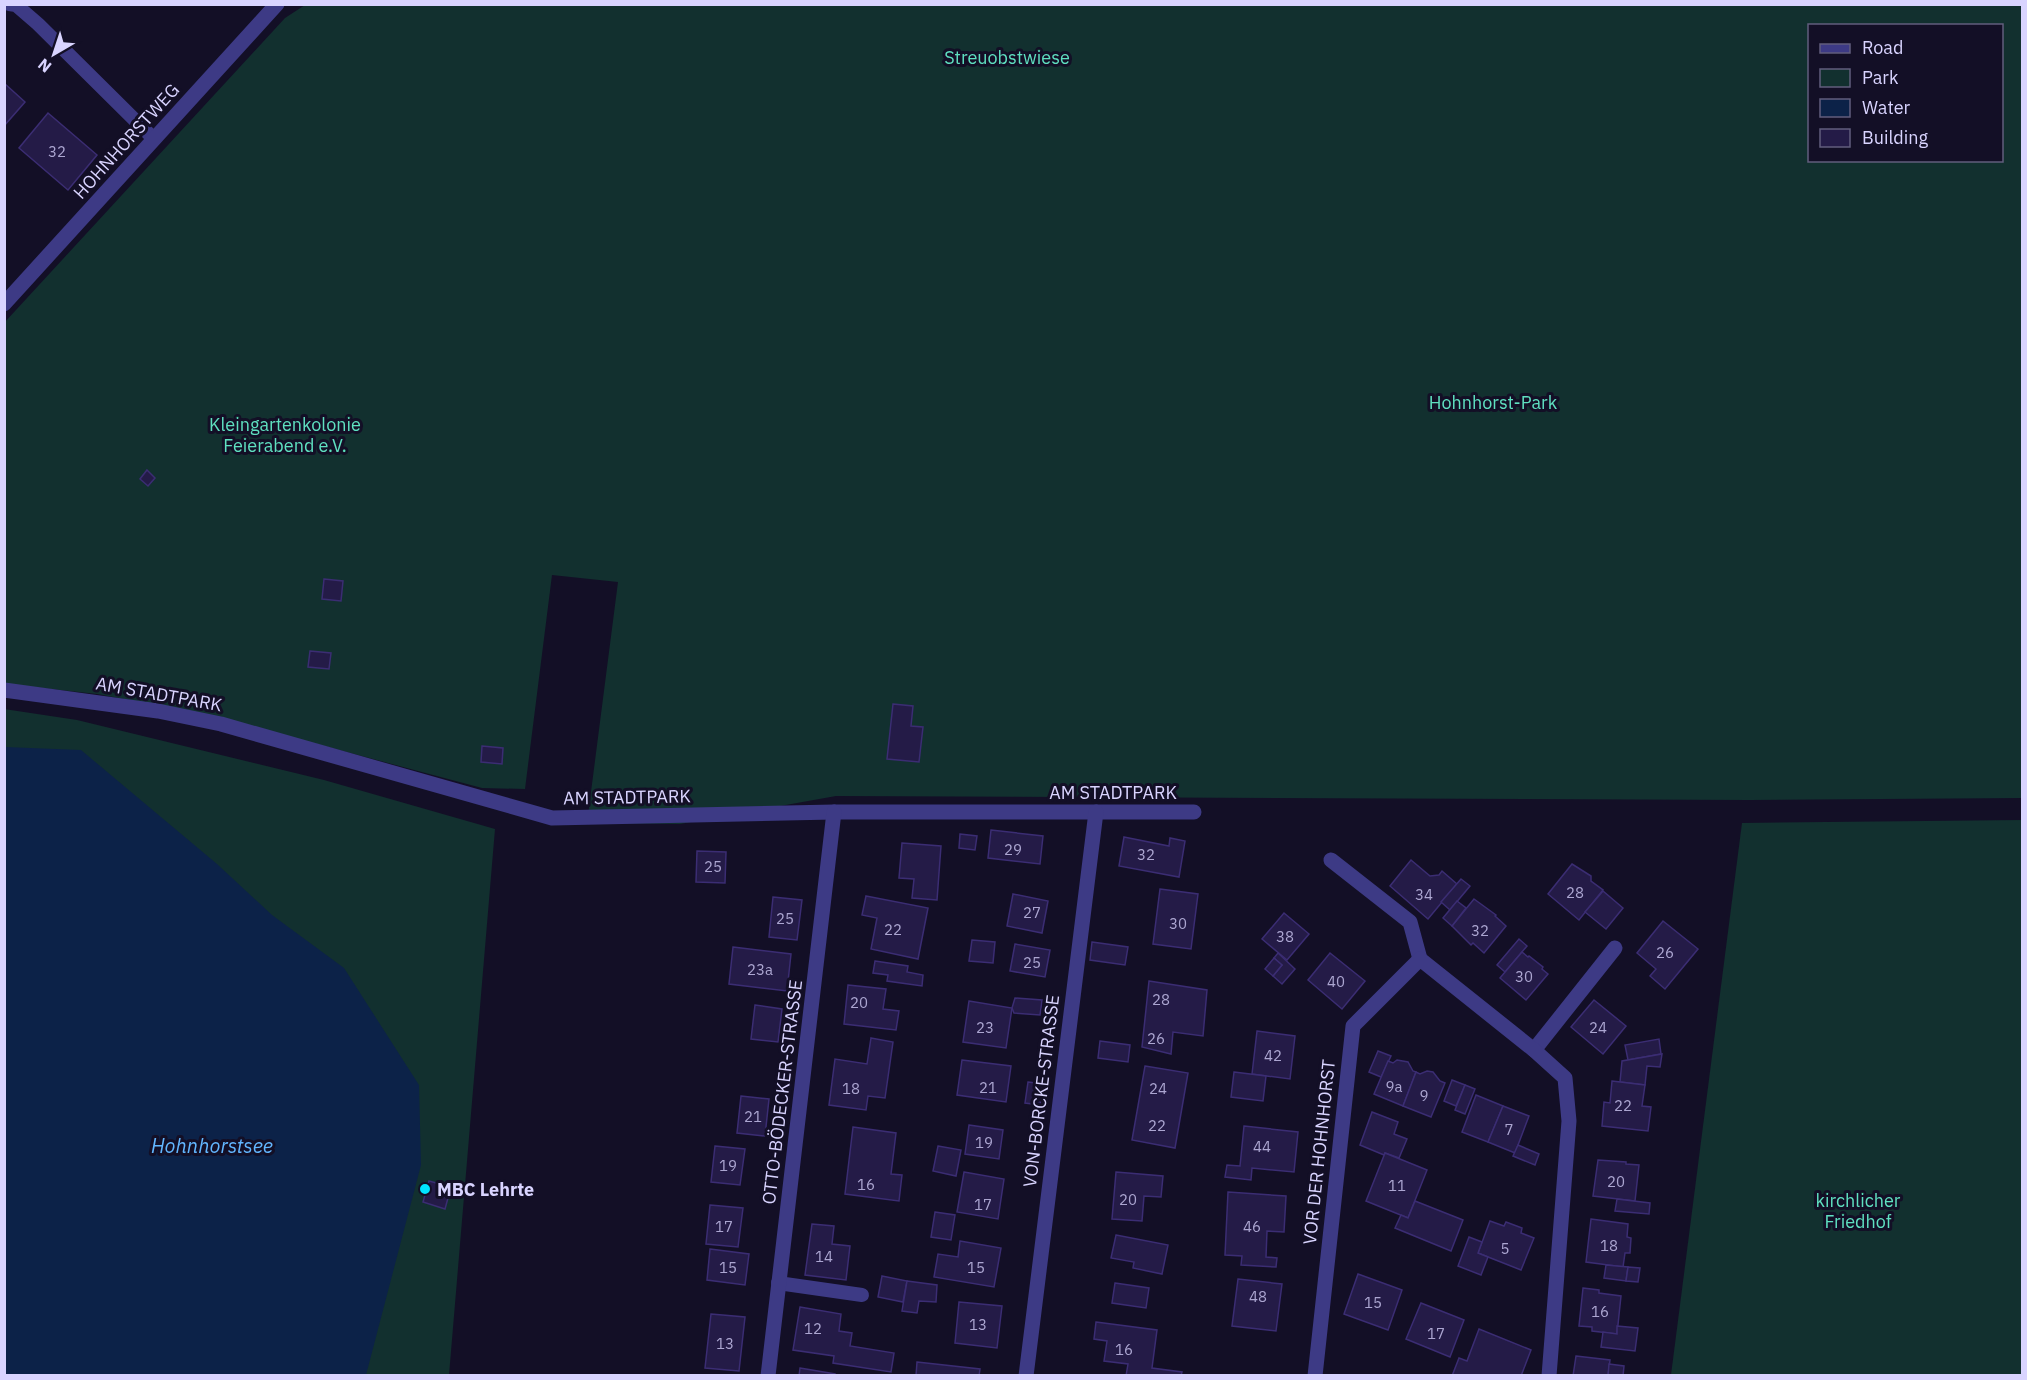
<svg xmlns="http://www.w3.org/2000/svg" width="2027" height="1380" font-family="'IBM Plex Sans',sans-serif">
<style>
.green{fill:#12302f;fill-rule:evenodd}
.water{fill:#0c2248}
.building{fill:#241b47;stroke:#3b2d73;stroke-width:1.5}
.lines{fill:none;stroke-linecap:round;stroke-linejoin:round}
.lane{stroke:#3d3a85;stroke-width:14}
.street{stroke:#3d3a85;stroke-width:15}
.poi-dot{fill:#00e5ff;stroke:#130f26;stroke-width:2}
.labels{text-anchor:middle;dominant-baseline:central;stroke-width:6;stroke-linejoin:round;paint-order:stroke}
.number-label{font-size:15px;fill:#aca6d1}
.park-label{font-size:18px;fill:#5fe0c0;stroke:#130f26}
.street-label{font-size:18px;fill:#d9d4ff;stroke:#130f26}
.poi-label{font-size:18px;font-weight:bold;fill:#d9d4ff;stroke:#130f26;text-anchor:start}
.water-label{font-size:20px;font-style:italic;fill:#62b6ff;stroke:#130f26}
</style>
<rect width="100%" height="100%" fill="#130f26"/>
<g class="green">
<path d="M305 5H2022V798L1750 800 836 796 680 824 587 823 618 582 552 575 525 789 482 788 200 713 97 694 5 684 4 323 285 18ZM1810 26H2002V160H1810Z"/>
<polygon points="4,709 77,720 324,780 495,829 449,1375 5,1375"/>
<polygon points="2022,820 2022,1375 1671,1375 1742,823"/>
</g>
<polygon class="water" points="5,747 81,750 217,864 272,915 344,968 419,1085 421,1165 366,1375 5,1375"/>
<g class="building">
<polygon points="4,83 25,102 4,126"/>
<polygon points="48,113 97,155 68,190 19,148"/>
<polygon points="147,470 155,478 148,486 140,479"/>
<polygon points="324,579 343,581 341,601 322,599"/>
<polygon points="310,651 331,653 329,669 308,667"/>
<polygon points="893,704 913,706 911,726 923,727 919,762 887,759"/>
<polygon points="482,746 503,748 502,764 481,762"/>
<polygon points="991,830 1043,836 1040,864 988,858"/>
<polygon points="960,834 977,836 975,850 959,848"/>
<polygon points="1124,837 1169,846 1170,838 1185,841 1179,877 1119,866"/>
<polygon points="902,843 941,846 937,900 912,898 914,879 899,878"/>
<polygon points="697,851 726,852 725,883 696,882"/>
<polygon points="1411,860 1430,876 1439,875 1442,871 1457,884 1428,919 1390,886"/>
<polygon points="1572,864 1591,876 1591,881 1603,890 1579,920 1548,894"/>
<polygon points="1461,879 1470,886 1450,910 1441,902"/>
<polygon points="1160,889 1198,894 1191,949 1153,944"/>
<polygon points="1603,891 1623,908 1606,929 1585,912"/>
<polygon points="1013,894 1048,901 1042,933 1007,926"/>
<polygon points="866,896 928,908 918,959 871,949 877,918 862,915"/>
<polygon points="773,897 802,900 797,940 769,937"/>
<polygon points="1474,899 1496,915 1495,916 1506,926 1484,953 1473,943 1471,945 1452,926"/>
<polygon points="1457,901 1466,908 1452,926 1443,918"/>
<polygon points="1284,913 1309,934 1287,960 1262,939"/>
<polygon points="1663,921 1698,949 1665,989 1650,976 1656,969 1637,953"/>
<polygon points="1519,939 1527,946 1505,972 1497,965"/>
<polygon points="972,940 995,942 993,963 969,961"/>
<polygon points="1092,942 1128,947 1125,965 1090,960"/>
<polygon points="1015,944 1050,950 1045,977 1010,971"/>
<polygon points="733,947 791,954 787,991 729,984"/>
<polygon points="1522,952 1528,957 1529,956 1543,967 1542,969 1548,974 1526,1000 1500,978"/>
<polygon points="1278,953 1295,969 1282,984 1273,976 1282,965 1274,958"/>
<polygon points="1330,953 1365,981 1342,1009 1308,980"/>
<polygon points="1274,958 1282,965 1273,976 1265,969"/>
<polygon points="875,961 908,966 907,972 923,975 922,986 887,981 888,975 873,973"/>
<polygon points="1149,981 1207,990 1203,1036 1173,1032 1171,1054 1142,1047"/>
<polygon points="848,985 886,989 883,1009 899,1011 896,1030 844,1024"/>
<polygon points="1015,998 1042,1000 1040,1015 1014,1013 1012,1008"/>
<polygon points="1594,1000 1626,1026 1603,1054 1571,1027"/>
<polygon points="969,1001 1012,1008 1006,1048 963,1042"/>
<polygon points="755,1005 782,1009 778,1042 751,1039"/>
<polygon points="1257,1031 1295,1036 1290,1079 1252,1074"/>
<polygon points="871,1038 893,1042 885,1098 868,1096 866,1110 829,1105 835,1059 867,1064"/>
<polygon points="1659,1039 1661,1054 1628,1060 1625,1045"/>
<polygon points="1100,1041 1130,1045 1128,1062 1098,1058"/>
<polygon points="1378,1051 1391,1056 1381,1077 1369,1072"/>
<polygon points="1662,1054 1660,1067 1647,1066 1645,1085 1620,1082 1622,1061"/>
<polygon points="962,1060 1011,1066 1006,1102 957,1095"/>
<polygon points="1397,1060 1408,1062 1413,1071 1416,1072 1403,1106 1374,1094 1388,1061 1393,1063"/>
<polygon points="1145,1066 1188,1073 1175,1148 1132,1140"/>
<polygon points="1427,1071 1433,1072 1440,1081 1445,1083 1431,1117 1403,1106 1416,1072 1420,1074"/>
<polygon points="1234,1072 1266,1076 1263,1101 1231,1097"/>
<polygon points="1452,1080 1465,1085 1456,1106 1444,1101"/>
<polygon points="1612,1081 1645,1085 1642,1106 1651,1107 1648,1131 1602,1126 1604,1102 1610,1103"/>
<polygon points="1028,1082 1043,1084 1040,1105 1025,1103"/>
<polygon points="1465,1085 1475,1089 1465,1114 1455,1110"/>
<polygon points="1476,1095 1503,1106 1488,1142 1462,1132"/>
<polygon points="741,1096 769,1099 765,1136 737,1133"/>
<polygon points="1503,1106 1529,1116 1515,1153 1488,1142"/>
<polygon points="1372,1112 1398,1122 1394,1134 1407,1139 1399,1158 1385,1153 1384,1155 1360,1145"/>
<polygon points="969,1125 1003,1130 999,1159 965,1154"/>
<polygon points="1244,1126 1298,1132 1294,1172 1252,1168 1251,1180 1225,1177 1227,1165 1240,1166"/>
<polygon points="853,1127 896,1133 891,1174 902,1175 899,1201 845,1194"/>
<polygon points="1518,1145 1539,1154 1535,1165 1513,1156"/>
<polygon points="715,1146 745,1149 740,1185 711,1182"/>
<polygon points="938,1146 961,1150 956,1176 933,1171"/>
<polygon points="1385,1153 1427,1170 1408,1218 1366,1201"/>
<polygon points="1598,1160 1626,1162 1626,1164 1639,1165 1635,1201 1593,1196"/>
<polygon points="964,1172 1004,1179 998,1219 957,1212"/>
<polygon points="1116,1172 1163,1176 1161,1197 1144,1196 1142,1221 1112,1219"/>
<polygon points="429,1181 451,1187 445,1209 423,1202"/>
<polygon points="1228,1192 1286,1196 1284,1232 1267,1231 1266,1257 1277,1258 1276,1267 1241,1265 1242,1256 1225,1255"/>
<polygon points="1617,1199 1650,1203 1649,1214 1615,1211"/>
<polygon points="1415,1201 1463,1220 1451,1251 1395,1228 1401,1215 1408,1218"/>
<polygon points="710,1205 743,1208 738,1247 706,1244"/>
<polygon points="935,1212 955,1215 951,1240 931,1237"/>
<polygon points="1591,1219 1628,1224 1627,1237 1631,1238 1630,1253 1625,1253 1623,1267 1586,1262"/>
<polygon points="1490,1221 1504,1226 1506,1222 1522,1228 1521,1233 1534,1238 1521,1270 1478,1253"/>
<polygon points="812,1224 834,1226 832,1244 850,1246 846,1280 805,1275"/>
<polygon points="1116,1235 1168,1245 1162,1274 1133,1268 1134,1262 1111,1258"/>
<polygon points="1469,1237 1482,1242 1478,1253 1488,1257 1481,1275 1458,1266"/>
<polygon points="960,1241 1001,1248 994,1287 934,1277 938,1254 958,1257"/>
<polygon points="710,1249 749,1254 745,1285 707,1280"/>
<polygon points="1606,1265 1628,1267 1626,1281 1604,1278"/>
<polygon points="1628,1267 1640,1268 1638,1282 1626,1281"/>
<polygon points="1358,1274 1402,1290 1388,1330 1344,1314"/>
<polygon points="882,1276 907,1281 903,1302 878,1297"/>
<polygon points="1238,1279 1282,1284 1276,1331 1232,1326"/>
<polygon points="907,1281 937,1285 936,1302 919,1301 917,1313 902,1311"/>
<polygon points="1115,1283 1149,1288 1146,1308 1112,1303"/>
<polygon points="1583,1288 1599,1290 1599,1293 1621,1296 1617,1334 1592,1331 1592,1327 1579,1326"/>
<polygon points="959,1302 1002,1306 997,1348 955,1343"/>
<polygon points="1421,1303 1464,1320 1450,1357 1406,1339"/>
<polygon points="800,1307 841,1314 839,1331 852,1333 850,1346 894,1353 891,1372 833,1363 834,1356 793,1350"/>
<polygon points="711,1314 745,1317 739,1371 705,1368"/>
<polygon points="1096,1322 1157,1330 1152,1368 1182,1372 1181,1376 1126,1376 1128,1364 1104,1361 1107,1341 1094,1339"/>
<polygon points="1617,1326 1638,1328 1635,1351 1601,1347 1603,1332 1617,1334"/>
<polygon points="1479,1329 1531,1350 1521,1376 1452,1376 1459,1358 1467,1361"/>
<polygon points="1576,1356 1610,1360 1608,1376 1573,1376"/>
<polygon points="917,1362 980,1369 979,1376 916,1376"/>
<polygon points="1609,1364 1624,1366 1623,1376 1608,1376"/>
<polygon points="800,1368 835,1374 835,1376 799,1376"/>
</g>
<g class="lines">
<g class="lane">
<polyline points="9,4 16,5 38,24 154,139"/>
<polyline points="778,1283 862,1295"/>
</g>
<g class="street">
<polyline points="4,304 277,4"/>
<polyline points="4,690 158,711 221,724 552,818 834,812 1194,812"/>
<polyline points="1331,860 1410,922 1420,959"/>
<polyline points="1534,1050 1615,948"/>
<polyline points="768,1376 834,812"/>
<polyline points="1026,1376 1096,812"/>
<polyline points="1315,1376 1353,1026 1420,959 1534,1050 1565,1078 1569,1121 1549,1376"/>
</g>
</g>
<circle class="poi-dot" cx="425" cy="1189" r="6"/>
<g class="labels">
<g class="number-label">
<text x="57" y="151">32</text>
<text x="1013" y="849">29</text>
<text x="1146" y="854">32</text>
<text x="713" y="866">25</text>
<text x="1575" y="892">28</text>
<text x="1424" y="894">34</text>
<text x="1032" y="912">27</text>
<text x="785" y="918">25</text>
<text x="1178" y="923">30</text>
<text x="893" y="929">22</text>
<text x="1480" y="930">32</text>
<text x="1285" y="936">38</text>
<text x="1665" y="952">26</text>
<text x="1032" y="962">25</text>
<text x="760" y="969">23a</text>
<text x="1524" y="976">30</text>
<text x="1336" y="981">40</text>
<text x="1161" y="999">28</text>
<text x="859" y="1002">20</text>
<text x="985" y="1027">23</text>
<text x="1598" y="1027">24</text>
<text x="1156" y="1038">26</text>
<text x="1273" y="1055">42</text>
<text x="1394" y="1086">9a</text>
<text x="988" y="1087">21</text>
<text x="851" y="1088">18</text>
<text x="1158" y="1088">24</text>
<text x="1424" y="1095">9</text>
<text x="1623" y="1105">22</text>
<text x="753" y="1116">21</text>
<text x="1157" y="1125">22</text>
<text x="1509" y="1129">7</text>
<text x="984" y="1142">19</text>
<text x="1262" y="1146">44</text>
<text x="728" y="1165">19</text>
<text x="1616" y="1181">20</text>
<text x="866" y="1184">16</text>
<text x="1397" y="1185">11</text>
<text x="1128" y="1199">20</text>
<text x="983" y="1204">17</text>
<text x="724" y="1226">17</text>
<text x="1252" y="1226">46</text>
<text x="1609" y="1245">18</text>
<text x="1505" y="1248">5</text>
<text x="824" y="1256">14</text>
<text x="728" y="1267">15</text>
<text x="976" y="1267">15</text>
<text x="1258" y="1296">48</text>
<text x="1373" y="1302">15</text>
<text x="1600" y="1311">16</text>
<text x="978" y="1324">13</text>
<text x="813" y="1328">12</text>
<text x="1436" y="1333">17</text>
<text x="725" y="1343">13</text>
<text x="1124" y="1349">16</text>
</g>
<g class="park-label">
<text x="1007" y="57">Streuobstwiese</text>
<text x="1493" y="402">Hohnhorst-Park</text>
<text x="285" y="424">Kleingartenkolonie<tspan x="285" dy="21">Feierabend e.V.</tspan></text>
<text x="1858" y="1200">kirchlicher<tspan x="1858" dy="21">Friedhof</tspan></text>
</g>
<g class="street-label">
<text transform="translate(126 141) rotate(-48)">HOHNHORSTWEG</text>
<text transform="translate(159 694) rotate(10)">AM STADTPARK</text>
<text x="1113" y="792">AM STADTPARK</text>
<text transform="translate(627 797) rotate(-1)">AM STADTPARK</text>
<text transform="translate(1041 1091) rotate(-83)">VON-BORCKE-STRASSE</text>
<text transform="translate(782 1092) rotate(-83)">OTTO-BÖDECKER-STRASSE</text>
<text transform="translate(1319 1152) rotate(-84)">VOR DER HOHNHORST</text>
</g>
<g class="poi-label">
<text x="437" y="1189">MBC Lehrte</text>
</g>
<g class="water-label">
<text x="212" y="1145">Hohnhorstsee</text>
</g>
</g>
<rect width="2027" height="1380" fill="none" stroke="#d9d4ff" stroke-width="12"/>
<rect x="1808" y="24" width="195" height="138" fill="#130f26" stroke="#625e7d" stroke-width="1.5"/>
<rect x="1820" y="44" width="30" height="9" fill="#3d3a85" stroke="#625e7d" stroke-width="1.5"/>
<text x="1862" y="54" font-size="18" fill="#d9d4ff">Road</text>
<rect x="1820" y="69" width="30" height="18" fill="#12302f" stroke="#625e7d" stroke-width="1.5"/>
<text x="1862" y="84" font-size="18" fill="#d9d4ff">Park</text>
<rect x="1820" y="99" width="30" height="18" fill="#0c2248" stroke="#625e7d" stroke-width="1.5"/>
<text x="1862" y="114" font-size="18" fill="#d9d4ff">Water</text>
<rect x="1820" y="129" width="30" height="18" fill="#241b47" stroke="#625e7d" stroke-width="1.5"/>
<text x="1862" y="144" font-size="18" fill="#d9d4ff">Building</text>
<g transform="translate(54 54) rotate(219)" stroke="#130f26" stroke-width="4.5" paint-order="stroke">
<path d="M0-4.5L10 22L0 15L-10 22Z" fill="#d9d4ff"/>
<text y="-9" font-size="16" font-weight="bold" text-anchor="middle" fill="#d9d4ff">N</text>
</g>
</svg>
